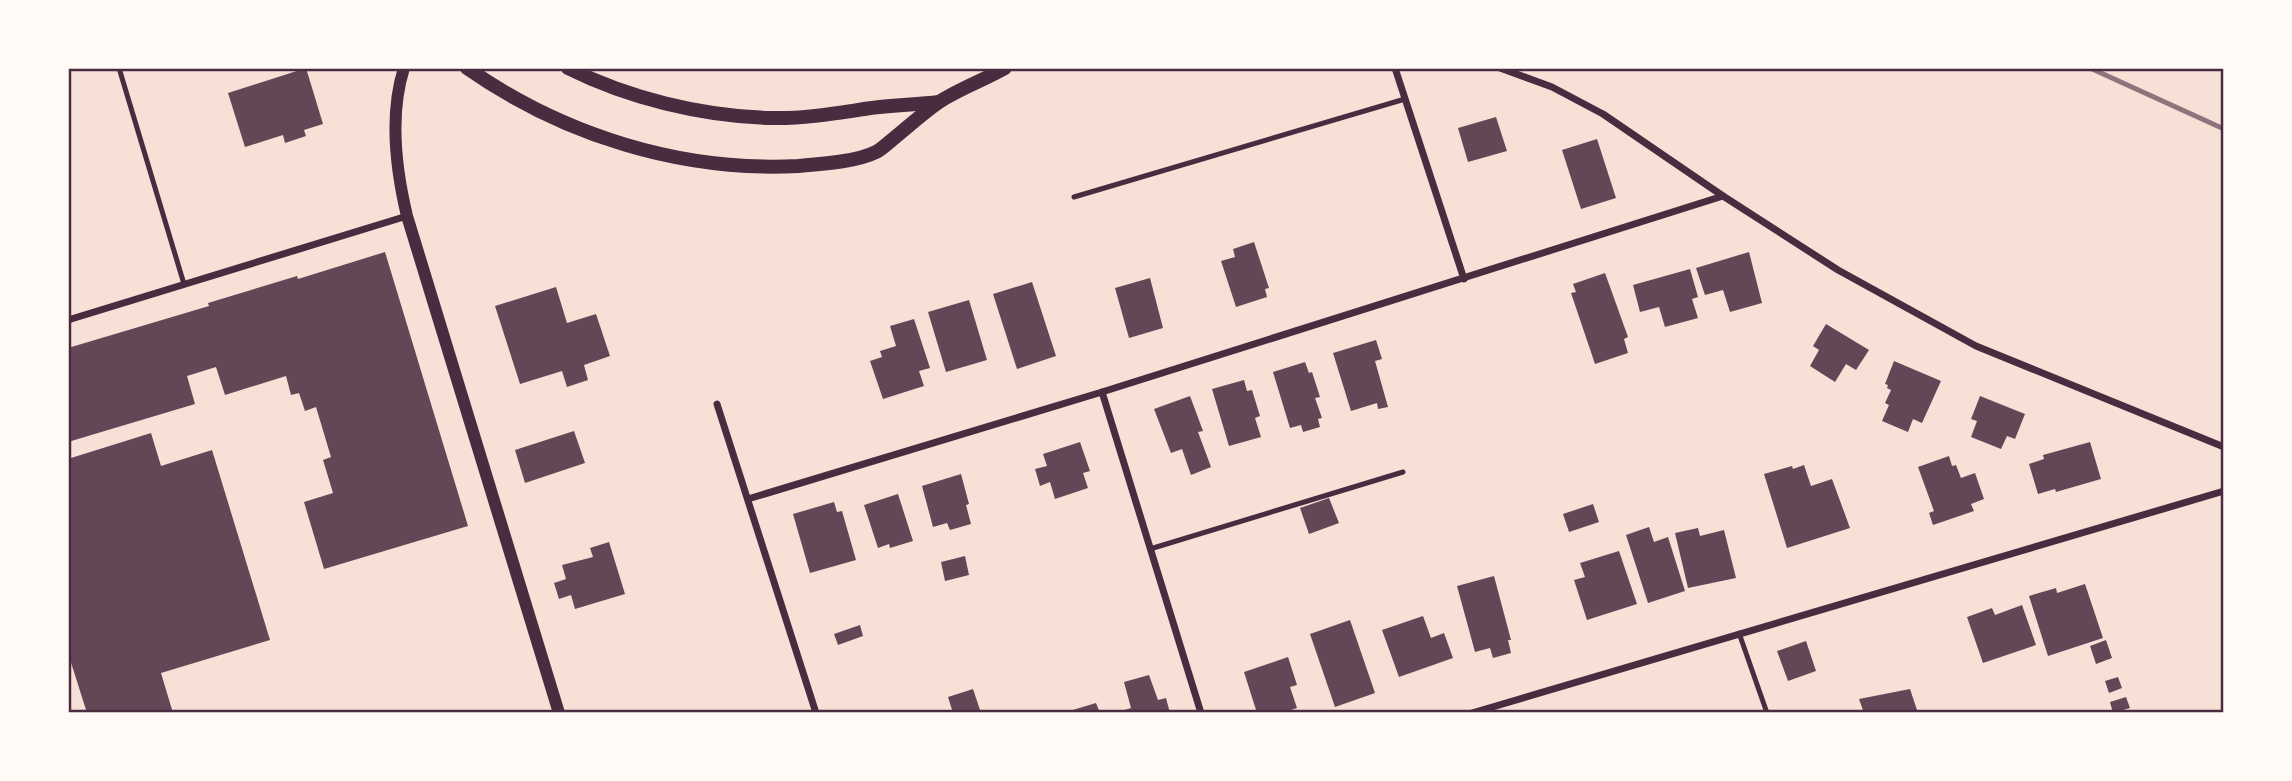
<svg xmlns="http://www.w3.org/2000/svg" width="2292" height="781" font-family="'Archivo Narrow',sans-serif">
<style>
.building{fill:#644757}
.lines{fill:none;stroke-linecap:round;stroke-linejoin:round}
.service{stroke:#4a2c40;stroke-width:5}
.minor{stroke:#4a2c40;stroke-width:7}
.tertiary{stroke:#4a2c40;stroke-width:12}
.secondary{stroke:#4a2c40;stroke-width:14}
.rail{stroke:#8f747c;stroke-width:5}
.neatline{fill:none;stroke:#4a2c40;stroke-width:2.5}
</style>
<rect width="100%" height="100%" fill="#f7e1d7"/>
<g class="building">
<polygon points="306,68 323,124 304,130 306,136 285,143 283,135 245,147 228,93"/>
<polygon points="1496,117 1507,151 1468,162 1458,128"/>
<polygon points="1597,139 1616,198 1581,209 1562,150"/>
<polygon points="1254,242 1269,288 1265,289 1267,297 1236,307 1221,261 1235,257 1233,249"/>
<polygon points="385,252 468,526 324,569 304,502 333,493 323,460 331,457 316,407 305,411 299,393 291,395 286,376 225,395 216,367 187,376 195,404 68,442 68,348 209,306 208,303 297,276 298,279"/>
<polygon points="1749,252 1762,303 1730,312 1723,290 1705,295 1696,268"/>
<polygon points="1690,269 1698,297 1692,299 1698,318 1665,327 1659,307 1640,312 1633,285"/>
<polygon points="1605,273 1628,337 1624,339 1628,353 1595,364 1571,293 1576,292 1573,284"/>
<polygon points="1150,278 1163,328 1129,338 1115,288"/>
<polygon points="1032,282 1056,356 1017,369 993,294"/>
<polygon points="556,287 567,323 596,314 610,356 584,365 588,380 567,387 562,371 520,384 495,306"/>
<polygon points="969,300 987,360 946,372 928,312"/>
<polygon points="914,319 930,368 919,371 924,386 883,399 870,361 882,357 880,351 896,346 890,326"/>
<polygon points="1826,324 1869,350 1856,370 1846,364 1835,382 1810,366 1819,350 1813,346"/>
<polygon points="1376,340 1382,359 1375,361 1388,407 1378,409 1377,403 1351,411 1333,353"/>
<polygon points="1894,361 1941,381 1922,423 1913,419 1908,432 1882,421 1889,405 1885,403 1891,390 1887,388 1888,385 1885,384"/>
<polygon points="1305,362 1309,373 1312,372 1320,397 1315,398 1322,418 1318,419 1320,427 1303,432 1301,425 1290,428 1273,372"/>
<polygon points="1244,380 1247,391 1252,390 1260,416 1255,418 1261,437 1229,446 1212,389"/>
<polygon points="1190,396 1203,431 1198,432 1211,467 1191,475 1182,449 1171,453 1154,409"/>
<polygon points="1980,396 2025,414 2015,439 2007,436 2001,449 1971,437 1977,421 1971,419"/>
<polygon points="574,431 585,463 525,483 515,450"/>
<polygon points="151,433 161,466 212,450 270,640 161,673 173,713 87,713 68,653 68,449 71,458"/>
<polygon points="1080,442 1090,471 1083,473 1088,488 1055,499 1050,482 1040,486 1035,469 1047,466 1043,454"/>
<polygon points="2090,442 2101,479 2056,492 2055,489 2038,494 2029,464 2044,459 2043,455"/>
<polygon points="1949,456 1952,466 1956,465 1961,478 1975,473 1984,499 1971,504 1974,511 1933,525 1929,513 1934,511 1918,467"/>
<polygon points="1804,465 1811,486 1832,479 1850,528 1787,548 1764,474 1792,466 1793,469"/>
<polygon points="961,474 969,504 966,505 971,524 950,530 947,523 933,527 922,486"/>
<polygon points="898,494 913,541 890,548 889,544 878,548 864,505"/>
<polygon points="1329,498 1339,523 1309,534 1300,508"/>
<polygon points="834,502 837,512 842,511 856,560 810,573 793,514"/>
<polygon points="1593,504 1599,522 1569,532 1563,514"/>
<polygon points="1649,527 1654,542 1668,537 1685,591 1648,603 1626,535"/>
<polygon points="1698,528 1700,536 1724,530 1736,578 1688,588 1675,533"/>
<polygon points="609,542 625,594 575,609 571,595 559,599 554,583 566,579 562,565 593,557 590,548"/>
<polygon points="1619,551 1637,604 1587,620 1574,580 1585,577 1580,563"/>
<polygon points="965,556 969,575 945,581 941,562"/>
<polygon points="1494,576 1511,640 1508,640 1511,653 1493,658 1490,648 1475,652 1457,586"/>
<polygon points="2085,584 2103,638 2048,656 2029,596 2056,588 2057,593"/>
<polygon points="2022,605 2036,645 1983,663 1967,617 1992,608 1995,615"/>
<polygon points="1423,616 1431,638 1444,633 1453,658 1399,677 1382,630"/>
<polygon points="1350,620 1375,693 1335,707 1310,634"/>
<polygon points="860,625 863,636 838,645 834,634"/>
<polygon points="2106,640 2112,658 2096,664 2090,646"/>
<polygon points="1806,641 1816,671 1788,681 1777,651"/>
<polygon points="1288,657 1297,685 1290,687 1297,708 1282,713 1257,713 1244,672"/>
<polygon points="1149,675 1158,700 1166,698 1170,713 1115,713 1131,708 1124,682"/>
<polygon points="2118,677 2122,688 2109,693 2105,681"/>
<polygon points="973,689 981,713 953,713 948,697"/>
<polygon points="1910,689 1918,713 1864,713 1859,699"/>
<polygon points="2126,697 2130,708 2113,713 2110,702"/>
<polygon points="1096,703 1100,713 1067,713 1066,712"/>
</g>
<g class="lines">
<g class="service">
<polyline points="119,68 184,284"/>
<polyline points="1074,197 1405,99"/>
<polyline points="1150,549 1403,472"/>
<polyline points="1739,633 1767,713"/>
</g>
<g class="minor">
<polyline points="1395,68 1464,279"/>
<polyline points="1500,68 1552,87 1603,114 1723,196 1838,270 1976,346 2224,447"/>
<polyline points="68,320 407,216"/>
<polyline points="1102,392 1201,713"/>
<polyline points="717,404 816,713"/>
<polyline points="748,499 1102,392 1723,196"/>
<polyline points="1472,713 2224,491"/>
</g>
<path class="tertiary" d="M404 68C389 115 396 170 407 216L559 713"/>
<g class="secondary">
<path d="M467 68C563 135 680 172 798 166 820 164 856 162 876 152 882 149 888 143 893 139 908 127 923 113 939 102 959 89 984 80 1005 68"/>
<path d="M568 68C628 98 701 116 769 118 801 119 832 114 864 109 889 105 914 105 939 102"/>
</g>
<polyline class="rail" points="2090,68 2224,129"/>
</g>
<rect width="2292" height="781" fill="none" stroke="#fffaf5" stroke-width="140"/>
<rect x="70" y="70" width="2152" height="641" class="neatline"/>
</svg>
